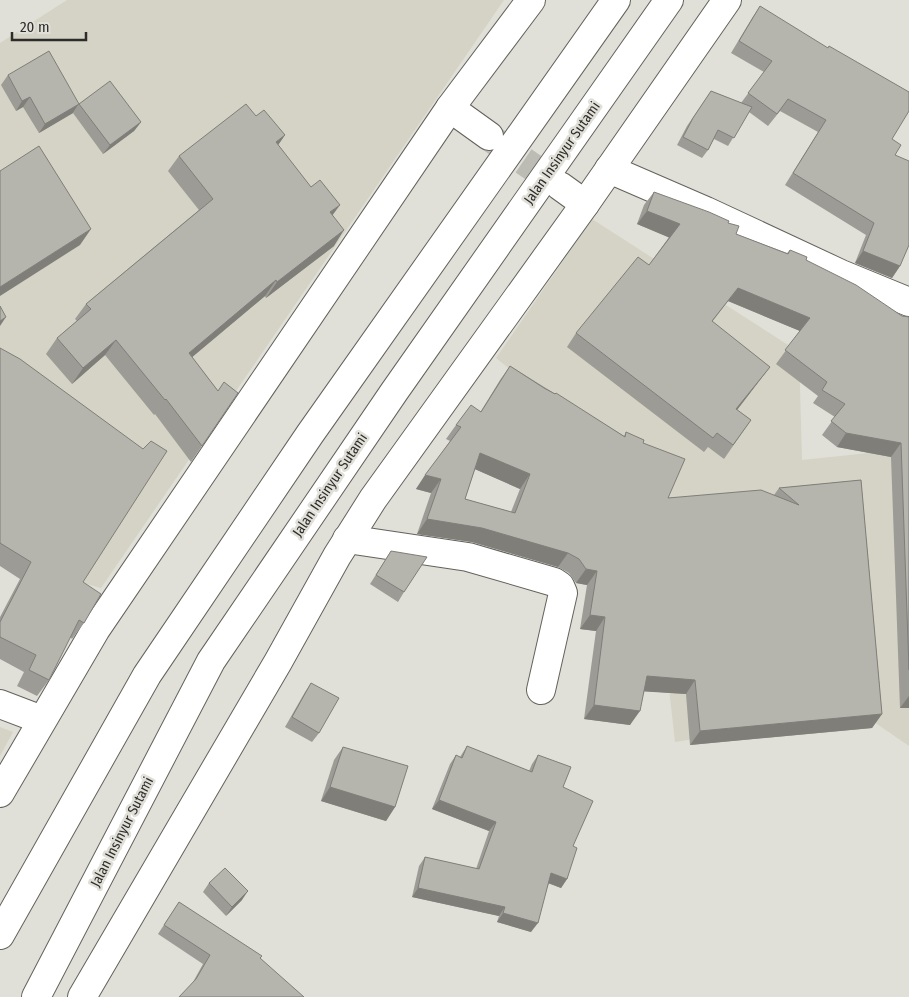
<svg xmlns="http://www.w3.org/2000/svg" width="909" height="997" font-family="'Fira Sans Condensed',sans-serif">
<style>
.built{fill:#d4d3c5}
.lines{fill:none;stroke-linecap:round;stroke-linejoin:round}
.minor-tunnel{stroke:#bcbcb5;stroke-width:28;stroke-dasharray:28 14;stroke-linecap:butt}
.minor-casing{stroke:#63625c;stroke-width:30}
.highway-casing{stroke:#63625c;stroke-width:30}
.minor{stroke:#fff;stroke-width:28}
.highway{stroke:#fff;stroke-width:28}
.wall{fill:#9c9b95;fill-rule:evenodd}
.shaded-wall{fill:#7f7e79}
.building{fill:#b5b4ad;stroke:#7f7e79;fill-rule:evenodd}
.labels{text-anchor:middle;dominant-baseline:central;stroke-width:5;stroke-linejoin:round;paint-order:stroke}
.street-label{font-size:14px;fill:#2d2c2a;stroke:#e0e0d8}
</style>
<rect width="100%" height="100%" fill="#e0e0d8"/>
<g class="built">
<polygon points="67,0 504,0 101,588 0,560 0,43"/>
<polygon points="592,219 799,352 802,460 897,450 909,448 909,746 861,713 675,742 652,535 599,441 496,358"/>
<polygon points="0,727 13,732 0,756"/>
</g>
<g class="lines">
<polyline class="minor-tunnel" points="489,137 560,186"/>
<defs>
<g id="minor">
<polyline points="450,108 489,136"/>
<polyline points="609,169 706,211 841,274 909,302"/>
<polyline points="560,186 585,204"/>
<polyline points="347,539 468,557 554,582 560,586 563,593 541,690"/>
<polyline points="0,704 42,720"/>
<polyline points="0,793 96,629 450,108 531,0"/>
<polyline points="82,997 278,662 337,556 373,499 585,204 727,0"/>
</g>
<g id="highway">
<polyline points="0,935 147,675 310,434 616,0"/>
<polyline points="36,997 211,661 394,392 669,0"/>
</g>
</defs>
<use href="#minor" class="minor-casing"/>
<use href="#highway" class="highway-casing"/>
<use href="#minor" class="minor"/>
<use href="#highway" class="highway"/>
</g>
<g class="wall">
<polygon points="760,6 892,139 895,155 900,266 892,278 855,263 866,235 785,185 818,132 780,111 768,126 749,112 728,146 714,139 708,150 702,158 677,145 687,126 711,91 741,103 764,72 731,53 752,18"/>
<polygon points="8,75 73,113 39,133 23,107 16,111 1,85"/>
<polygon points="79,104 141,122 134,131 103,154 73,113"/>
<polygon points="256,116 285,135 278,145 332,215 334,246 266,298 265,296 192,357 218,391 238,393 191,462 155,414 154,415 105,355 72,384 46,354 57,338 77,321 75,319 86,304 199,210 168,171 179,156"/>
<polygon points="654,192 728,223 736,234 787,253 790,250 806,260 902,316 909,317 909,708 900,708 891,457 837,447 822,435 835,417 813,403 818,396 776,364 800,331 728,301 712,322 770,367 760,380 737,410 751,420 724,459 708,447 704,452 567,347 576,333 649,265 669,237 637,224 644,205"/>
<polygon points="0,348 83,582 84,623 72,639 70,637 49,680 37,696 17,686 24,672 0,659 0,617 20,579 0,566"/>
<path d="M510 366 624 436 626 432 643 443 668 498 774 495 779 488 861 480 882 714 872 728 690 745 686 694 644 691 630 725 584 719 596 631 580 629 587 585 576 583 569 573 558 567 472 542 417 534 431 493 416 489 450 441 446 439 456 425 481 411 500 380ZM475 469 520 489 511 512 465 499Z"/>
<polygon points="391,551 404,592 398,602 370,584"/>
<polygon points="311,683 319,733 312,742 285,727 305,692"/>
<polygon points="467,746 529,771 532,764 538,755 563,787 573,846 567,879 561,888 549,883 531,932 497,922 499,916 412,897 419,866 425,857 476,869 489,831 432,809 450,764 456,755 460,757"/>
<polygon points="343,747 395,807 386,821 321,801 334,760"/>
<polygon points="209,883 242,900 226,916 203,892"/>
<polygon points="179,902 260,958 193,982 203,964 158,934"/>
</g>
<g class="shaded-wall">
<polygon points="30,97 23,107 16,111 22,101"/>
<polygon points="79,104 73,113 39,133 45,124"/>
<polygon points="141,122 134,131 103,154 110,145"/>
<polygon points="285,135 274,151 276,142"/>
<polygon points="340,205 329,220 330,212"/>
<polygon points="647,211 680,224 670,238 637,224"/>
<polygon points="91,229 80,245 0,296 0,287"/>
<polygon points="344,230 334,246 266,298 277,282"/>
<polygon points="863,251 900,266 892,278 855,263"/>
<polygon points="276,280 265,296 178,369 189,353"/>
<polygon points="738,288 810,318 800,331 728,301 702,335"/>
<polygon points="6,317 0,326 0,321"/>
<polygon points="116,340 105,355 72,384 83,368"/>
<polygon points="770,367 760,380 727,423 736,409"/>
<polygon points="846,433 901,443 891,457 837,447"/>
<polygon points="480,453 530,474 520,489 470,467"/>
<polygon points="425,475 441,479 431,493 416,489"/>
<polygon points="427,519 482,528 568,553 558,567 472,542 417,534"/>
<polygon points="586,569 597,571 587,585 576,583"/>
<polygon points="590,615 605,617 596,631 580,629"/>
<polygon points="647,676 695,680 686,694 637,691"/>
<polygon points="909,696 909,708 900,708"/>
<polygon points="594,705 640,711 630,725 584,719"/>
<polygon points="882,714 872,728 690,745 700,731"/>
<polygon points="330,787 395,807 386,821 321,801"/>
<polygon points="439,800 496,822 489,831 432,809"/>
<polygon points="551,873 567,879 561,888 545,882"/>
<polygon points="418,888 505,907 499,916 412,897"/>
<polygon points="248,891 242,900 226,916 232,907"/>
<polygon points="503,913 538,923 531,932 497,922"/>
</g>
<g class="building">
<polygon points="760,6 828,48 829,46 909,92 909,111 892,139 901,145 895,155 909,161 909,245 900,266 863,251 874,223 793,173 826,120 788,99 777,114 748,93 772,61 739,41"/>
<polygon points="49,51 79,104 45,124 30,97 22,101 8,75"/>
<polygon points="110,81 141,122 110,145 79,104"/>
<polygon points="711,91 752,107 734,138 718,130 708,150 683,137 693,118"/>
<polygon points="246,104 256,116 264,110 285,135 276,142 311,187 320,180 340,205 330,212 344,230 277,282 276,280 189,353 218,391 224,382 238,393 202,446 166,399 165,400 116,340 83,368 57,338 91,309 86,304 213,199 179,156"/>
<polygon points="39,146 91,229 0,287 0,171"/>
<polygon points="654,192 709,212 729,221 728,223 739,226 736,234 788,254 790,250 807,257 806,260 856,285 902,316 909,317 909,670 901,443 846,433 831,421 845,404 822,390 827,382 785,350 810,318 738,288 712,321 770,367 736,409 751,420 733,445 717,433 713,438 576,333 638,257 649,265 680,224 647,211"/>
<polygon points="0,306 6,317 0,321"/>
<polygon points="0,348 20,359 143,449 151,441 167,451 83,582 101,594 84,623 79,620 49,680 29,670 36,655 0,637 0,622 31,562 0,543"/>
<path d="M510 366 544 388 555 394 556 393 625 437 626 432 644 440 643 443 685 459 668 498 761 490 799 505 779 488 861 480 882 714 700 731 695 680 647 676 640 711 594 705 605 617 590 615 597 571 586 569 579 559 568 553 482 528 427 519 441 479 425 475 461 427 456 425 471 405 481 412ZM480 453 530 474 515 513 465 499Z"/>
<polygon points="391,551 427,557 404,592 376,575"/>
<polygon points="311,683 339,698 319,733 292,717"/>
<polygon points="467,746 532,772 538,755 571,767 563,787 593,801 573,846 577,848 567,879 551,873 538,923 503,913 505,907 418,888 425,857 479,869 496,822 439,800 456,755 462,758"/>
<polygon points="343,747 408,766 395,807 330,787"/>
<polygon points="225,868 248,891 232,907 209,883"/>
<polygon points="179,902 262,956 260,958 304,997 179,997 196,979 210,955 164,925"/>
</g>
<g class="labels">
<g class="street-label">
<text transform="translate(562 153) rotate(-55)">Jalan Insinyur Sutami</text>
<text transform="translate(330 485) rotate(-56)">Jalan Insinyur Sutami</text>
<text transform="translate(122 832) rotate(-63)">Jalan Insinyur Sutami</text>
</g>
</g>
<path d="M12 32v8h74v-8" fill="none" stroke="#2d2c2a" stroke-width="2.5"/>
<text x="20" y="32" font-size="15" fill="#2d2c2a" stroke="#e0e0d8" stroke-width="4" paint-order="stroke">20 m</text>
</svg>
